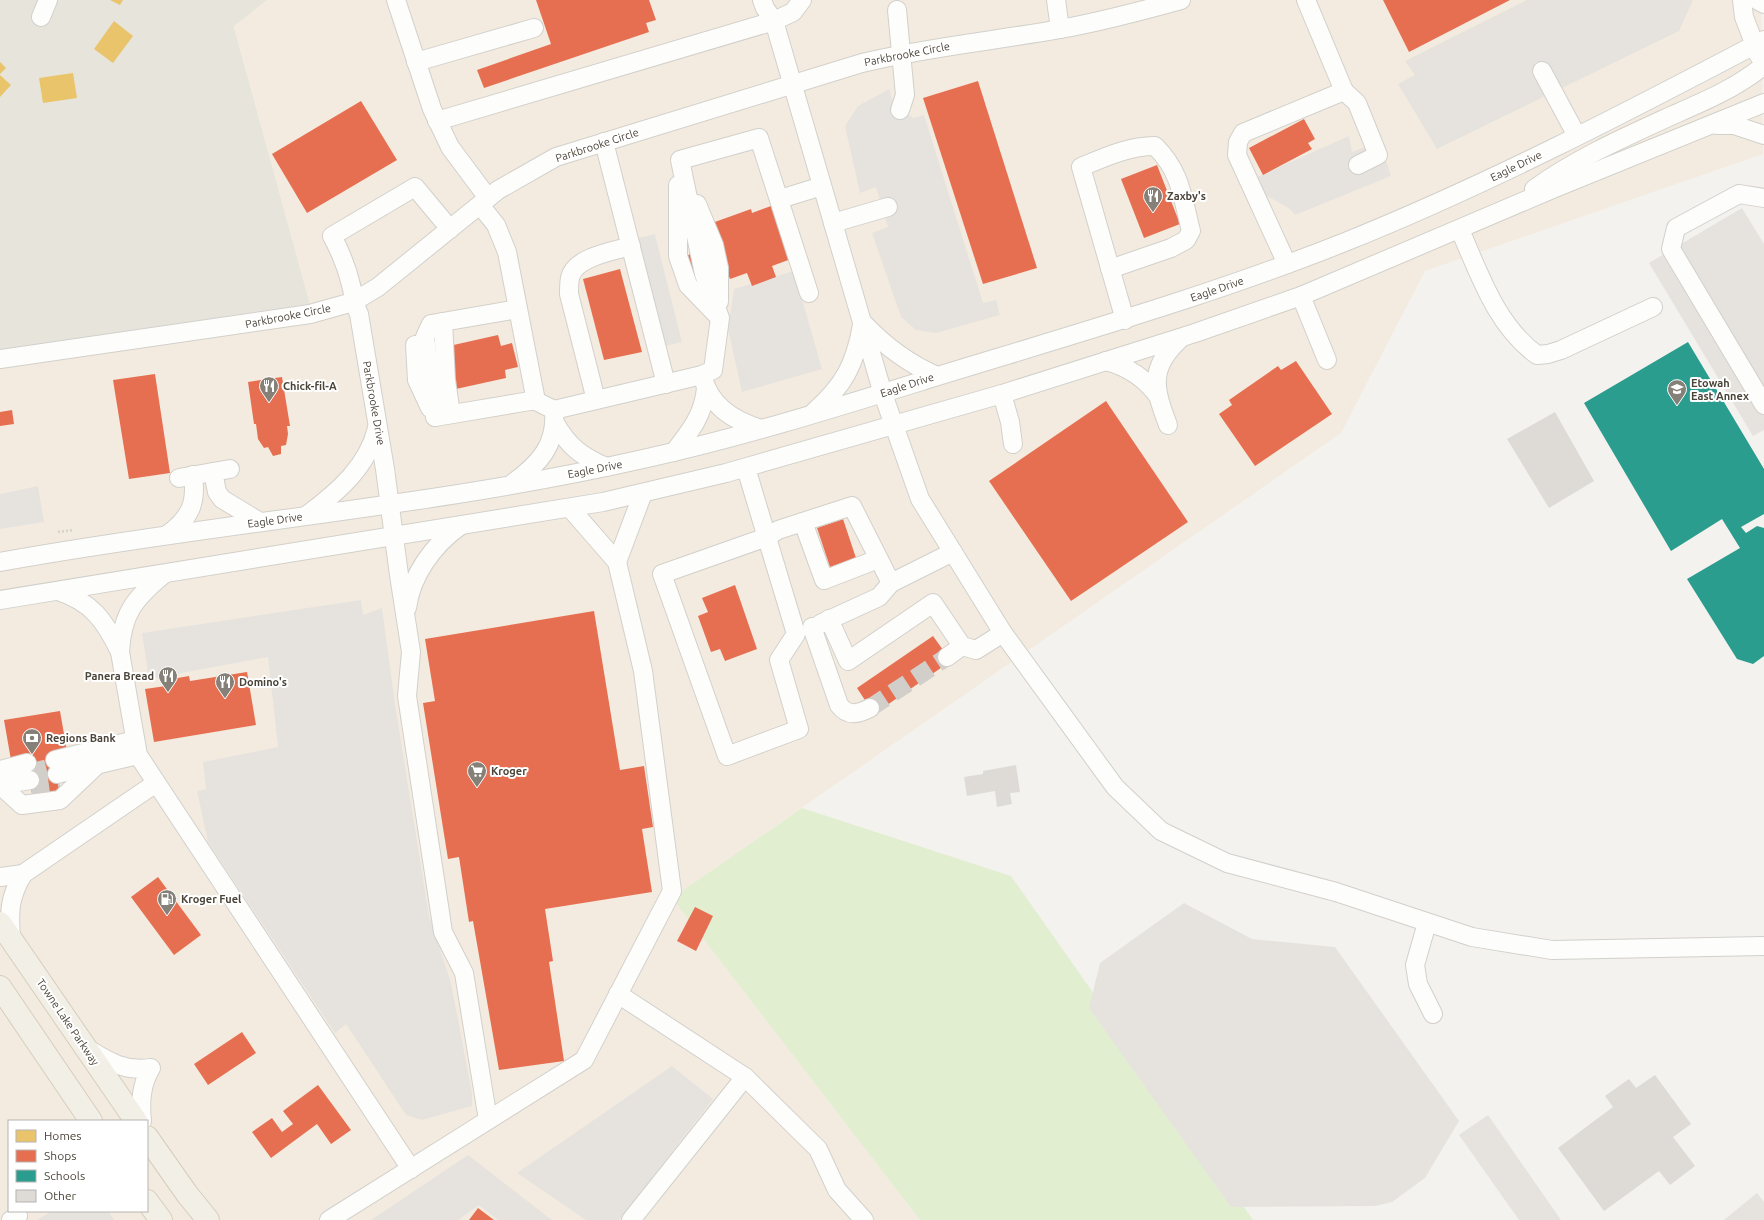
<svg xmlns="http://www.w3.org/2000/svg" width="1764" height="1220" font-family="Ubuntu,sans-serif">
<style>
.residential{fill:#e7e4dc}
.commercial{fill:#f3ebdf;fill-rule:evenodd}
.green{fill:#e1eecf}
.parking{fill:#e6e3df}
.homes{fill:#e9c46a}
.shops{fill:#e76f51}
.schools{fill:#2a9d8f}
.building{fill:#dedbd6}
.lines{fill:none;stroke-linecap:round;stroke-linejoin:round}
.minor-tunnel{stroke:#d2cfca;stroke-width:18;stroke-dasharray:18 9;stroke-linecap:butt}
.minor-casing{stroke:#d2d0cb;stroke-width:20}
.major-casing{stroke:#d6cebb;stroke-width:24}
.path{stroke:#d3d2cc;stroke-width:2.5;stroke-dasharray:2 2;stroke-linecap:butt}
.minor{stroke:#fdfdfc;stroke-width:18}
.major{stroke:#f2efe6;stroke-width:22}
.labels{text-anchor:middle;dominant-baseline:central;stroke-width:4;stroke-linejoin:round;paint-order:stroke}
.street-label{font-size:11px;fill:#4b4439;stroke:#fff}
.poi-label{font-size:11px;font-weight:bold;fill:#4b4439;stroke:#fff;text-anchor:start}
</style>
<rect width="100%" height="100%" fill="#f4f2ee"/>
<polygon class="residential" points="0,0 267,0 234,27 310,304 0,350"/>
<path class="commercial" d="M267 0H1761L1763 154 1425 271 1341 433 672 898 920 1220H0V350L310 304 234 26ZM9 1121H147V1211H9Z"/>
<polygon class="green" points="802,808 1011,876 1253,1220 920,1220 672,898"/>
<g class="parking">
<polygon points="1527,0 1693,0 1679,31 1437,149 1398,84 1415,75 1405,61"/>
<polygon points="889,89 893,103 913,118 924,115 983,303 996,300 1000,315 936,333 916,330 901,317 872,233 888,227 876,187 860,193 845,126 858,106"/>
<polygon points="1349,136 1352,152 1380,141 1391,176 1295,215 1289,208 1261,193 1255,178"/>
<polygon points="1742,208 1764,244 1764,430 1753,436 1649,263"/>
<polygon points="655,234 682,342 665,346 638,238"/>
<polygon points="794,271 822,369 742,392 728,329 734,289"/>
<polygon points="38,486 44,522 0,529 0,494"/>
<polygon points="361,600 363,615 382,608 395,704 429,916 451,983 472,1093 472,1106 422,1120 406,1115 346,1024 335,1033 208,842 197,791 206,789 203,762 278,747 268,657 149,679 142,633"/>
<polygon points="1184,903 1252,939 1335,947 1459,1121 1425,1178 1392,1202 1375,1206 1231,1207 1089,1008 1100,963"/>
<polygon points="672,1066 713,1099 619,1220 586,1220 517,1173"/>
<polygon points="1488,1115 1561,1220 1519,1220 1459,1135"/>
<polygon points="468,1155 552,1220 498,1220 479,1205 458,1220 371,1220"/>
<polygon points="1757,1193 1764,1202 1764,1220 1724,1220"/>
<polygon points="52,1211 108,1211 114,1220 37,1220"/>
</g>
<g class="homes">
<polygon points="110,0 123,0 120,5"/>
<polygon points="114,21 133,36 113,63 94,49"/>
<polygon points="0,62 6,68 0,74"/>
<polygon points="73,73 77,98 43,103 39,78"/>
<polygon points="0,75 11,85 0,97"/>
</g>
<g class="shops">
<polygon points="536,0 649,0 656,20 646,23 649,32 484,88 477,70 551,44"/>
<polygon points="1383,0 1510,0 1409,52"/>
<polygon points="978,81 1037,268 983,284 923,98"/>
<polygon points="361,101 397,160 307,213 272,154"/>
<polygon points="1304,119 1315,139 1308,143 1312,149 1263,175 1249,148"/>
<polygon points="1157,165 1180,224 1144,238 1121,179"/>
<polygon points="771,206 791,259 772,266 776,277 752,286 747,273 730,279 725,266 691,279 683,257 719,243 712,223 751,209 752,213"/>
<polygon points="620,269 642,352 604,360 583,279"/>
<polygon points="498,335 501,346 512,343 518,367 505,370 506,378 456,389 449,346"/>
<polygon points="1296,361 1332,414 1255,466 1219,414 1232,405 1229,400 1278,366 1281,370"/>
<polygon points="155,374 170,473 129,479 113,380"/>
<polygon points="282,377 290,426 287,426 288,434 286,445 281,446 281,454 273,456 268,447 264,448 258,439 256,424 254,424 248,382"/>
<polygon points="1106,401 1188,522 1071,601 989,481"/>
<polygon points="12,410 14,424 0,426 0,412"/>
<polygon points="843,519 856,558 830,567 817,528"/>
<polygon points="735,585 757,649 725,661 720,649 711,652 698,616 708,612 702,598"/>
<polygon points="594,611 620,770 644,766 653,827 642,829 652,892 545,909 553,961 549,962 564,1061 499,1070 473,921 469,922 459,857 448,859 423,703 435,701 425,639"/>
<polygon points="933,636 951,661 874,714 857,688"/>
<polygon points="247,672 256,725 154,742 145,689 173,685 172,679 189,676 190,681"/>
<polygon points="60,711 67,751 54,753 61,795 33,800 26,757 11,760 4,720"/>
<polygon points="158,877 201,935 174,955 131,897"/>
<polygon points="695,907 713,916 696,951 677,941"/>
<polygon points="242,1032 256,1053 208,1085 194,1064"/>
<polygon points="318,1085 351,1130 331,1144 317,1124 271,1158 252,1132 272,1118 282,1132 293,1124 283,1111"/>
<polygon points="478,1208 494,1220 469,1220"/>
</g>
<polygon class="schools" points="1688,342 1764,469 1764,514 1741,527 1746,533 1757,526 1764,528 1764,656 1753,664 1737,659 1687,579 1740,548 1722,519 1671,551 1584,403"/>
<g class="building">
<polygon points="1555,412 1594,481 1549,508 1507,439"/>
<polygon points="1016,765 1020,792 1010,793 1012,804 997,807 995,791 967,796 964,777 983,774 983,771"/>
<polygon points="1655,1075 1691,1124 1673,1137 1695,1166 1670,1185 1659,1171 1604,1211 1558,1148 1613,1107 1605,1096 1629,1079 1636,1088"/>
</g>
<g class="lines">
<g class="minor-tunnel">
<polyline points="870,708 947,657"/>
<polyline points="29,773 56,766"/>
<polyline points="31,787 59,783"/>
</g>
<defs>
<g id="minor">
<polyline points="396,0 432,109 450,147 488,198"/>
<polyline points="762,0 765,8 774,21 793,12 802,0"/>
<polyline points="1056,0 1060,29"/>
<polyline points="1306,0 1344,91"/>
<polyline points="1742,0 1744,17 1759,56"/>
<polyline points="1757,0 1764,4"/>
<polyline points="897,10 905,95 900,110"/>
<polyline points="41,17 48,0"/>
<polyline points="416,62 534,28"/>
<polyline points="1542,71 1577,136"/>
<polyline points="437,121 774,21 883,394 920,499 1003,633 1115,787 1161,831 1227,863 1336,892 1472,937 1552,950 1764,946"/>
<polyline points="1716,125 1734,125 1764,135"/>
<polyline points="604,142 666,384"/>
<polyline points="678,185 678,256 688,285 716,314"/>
<path d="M1534 189C1577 158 1625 137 1673 115 1705 101 1736 88 1763 66"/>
<polyline points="1764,198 1739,194 1676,228 1671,249 1764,405"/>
<polyline points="780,199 822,186"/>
<polyline points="697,204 714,245 719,268 719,302"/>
<polyline points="480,205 496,225 507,252 536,401 554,410 702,375 713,370 720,318 704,274 680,160 759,138 809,293"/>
<polyline points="833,223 888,207"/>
<path d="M450 229 415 187 332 236C340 251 347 268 351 285 354 296 354 304 359 314L385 469 399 575 411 652 407 696 443 932 464 973 488 1120"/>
<path d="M1460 230C1480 275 1496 325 1537 355L1548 354 1561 350 1653 307"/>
<polyline points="1287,264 1237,155 1238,142 1243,133 1344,91 1357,103 1378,155 1358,165"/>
<path d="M1110 269 1171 248 1186 240 1191 231C1182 196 1181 172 1155 146 1129 146 1105 157 1081 167L1125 320"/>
<polyline points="1301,296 1327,360"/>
<polyline points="443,322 446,380 451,414"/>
<path d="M864 324C885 346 909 364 937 376"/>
<polyline points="415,345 417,380 430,408"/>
<path d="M0 359 310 314 353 302 378 287 498 190 556 157 862 63C927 47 994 41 1060 29 1100 22 1141 11 1181 0"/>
<path d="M1106 361C1129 367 1145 378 1158 396"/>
<path d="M702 375C710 406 732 420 761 429"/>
<polyline points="1002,394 1010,422 1013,444"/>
<path d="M596 400 569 294C569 289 569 283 570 278 574 257 614 251 631 246"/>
<path d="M814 412C844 385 855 365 862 325"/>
<polyline points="435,417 425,337 431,324 518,309"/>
<polyline points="435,417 536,400"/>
<path d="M555 423C569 447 581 456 606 467"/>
<path d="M1168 425C1154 388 1148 368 1181 338"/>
<path d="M674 452C690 432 704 414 706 388"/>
<polyline points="746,468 796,634 779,660 799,729 727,756 662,574 767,537 778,530 852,506 891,583 953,552"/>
<polyline points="213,472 217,492 222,499 260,522"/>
<polyline points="179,478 230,469"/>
<path d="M513 483C539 464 557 445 554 410"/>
<path d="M307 515C338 492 368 466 377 428"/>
<polyline points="803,522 824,580 878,559"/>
<path d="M167 535C190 518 197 504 193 475"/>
<path d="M0 562C213 523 431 507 643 459 743 437 841 406 938 376 1075 334 1212 295 1345 242 1489 184 1627 112 1764 40"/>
<polyline points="617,562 643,493"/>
<path d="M164 574C135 598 122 613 120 652L138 755 411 1169"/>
<path d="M58 591C92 602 105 621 120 652"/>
<polyline points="0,600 603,502 726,473 1002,394 1195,333 1301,296 1555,188 1764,103"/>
<path d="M407 608C411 576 433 545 460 526"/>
<polyline points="829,619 848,661 933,603 962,646 976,650 1003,633"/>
<polyline points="820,624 879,597 891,583"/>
<path d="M812 627 839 705C848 717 858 714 870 708"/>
<polyline points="947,657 962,646"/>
<polyline points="55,760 135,740"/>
<polyline points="0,770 27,763"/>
<polyline points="57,774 138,755"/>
<polyline points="0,785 22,805 60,800 98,764"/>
<polyline points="0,785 30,780"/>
<polyline points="23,874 156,783"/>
<path d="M0 877 23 874C9 898 9 912 11 938"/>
<polyline points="1427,923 1415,965 1418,984 1433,1014"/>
<polyline points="618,994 745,1077 631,1220"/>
<path d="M88 1049C109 1062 126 1072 151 1068 141 1085 140 1102 142 1121"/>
<polyline points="745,1077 818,1149 837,1190 864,1220"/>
<polyline points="11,1220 18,1216"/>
<polyline points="329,1220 584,1060 672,891 643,671 617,562 570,508"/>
</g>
<g id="major">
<polyline points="0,923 136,1121"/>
<polyline points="0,987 91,1121"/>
<polyline points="147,1137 187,1194 208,1220"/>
<polyline points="147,1201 161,1220"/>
</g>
</defs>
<use href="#minor" class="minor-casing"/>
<use href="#major" class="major-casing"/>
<polyline class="path" points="58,532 74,530"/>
<use href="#minor" class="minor"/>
<use href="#major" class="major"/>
</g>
<defs>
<symbol id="restaurant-pin" viewBox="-11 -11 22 30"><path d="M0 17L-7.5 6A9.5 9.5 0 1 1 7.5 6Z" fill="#868178" stroke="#fff"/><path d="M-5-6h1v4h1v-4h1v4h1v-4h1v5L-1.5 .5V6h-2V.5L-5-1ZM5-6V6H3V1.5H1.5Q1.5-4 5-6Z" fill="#fff"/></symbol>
<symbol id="school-pin" viewBox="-11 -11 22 30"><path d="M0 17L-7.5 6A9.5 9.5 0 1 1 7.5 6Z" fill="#868178" stroke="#fff"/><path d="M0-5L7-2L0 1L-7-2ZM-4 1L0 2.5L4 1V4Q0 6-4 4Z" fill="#fff"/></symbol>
<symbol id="bank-pin" viewBox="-11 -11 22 30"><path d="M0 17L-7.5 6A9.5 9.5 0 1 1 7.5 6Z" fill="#868178" stroke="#fff"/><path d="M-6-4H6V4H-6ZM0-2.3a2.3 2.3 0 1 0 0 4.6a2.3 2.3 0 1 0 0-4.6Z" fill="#fff"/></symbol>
<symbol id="supermarket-pin" viewBox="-11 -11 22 30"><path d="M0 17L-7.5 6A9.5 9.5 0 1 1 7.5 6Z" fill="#868178" stroke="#fff"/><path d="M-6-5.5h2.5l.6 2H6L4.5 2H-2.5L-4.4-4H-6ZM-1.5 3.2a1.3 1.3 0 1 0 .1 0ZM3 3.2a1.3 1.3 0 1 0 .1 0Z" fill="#fff"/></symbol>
<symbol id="fuel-pin" viewBox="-11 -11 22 30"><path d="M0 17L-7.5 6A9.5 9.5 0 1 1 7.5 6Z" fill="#868178" stroke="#fff"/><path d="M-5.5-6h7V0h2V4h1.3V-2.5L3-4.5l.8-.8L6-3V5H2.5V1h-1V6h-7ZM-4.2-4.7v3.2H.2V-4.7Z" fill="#fff"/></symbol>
</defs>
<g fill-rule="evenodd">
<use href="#restaurant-pin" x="1142" y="185" width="22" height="30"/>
<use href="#restaurant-pin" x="258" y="375" width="22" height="30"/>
<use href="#school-pin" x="1666" y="378" width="22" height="30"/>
<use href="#restaurant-pin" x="157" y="665" width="22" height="30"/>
<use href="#restaurant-pin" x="214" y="671" width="22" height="30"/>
<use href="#bank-pin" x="21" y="727" width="22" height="30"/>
<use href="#supermarket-pin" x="466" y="760" width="22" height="30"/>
<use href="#fuel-pin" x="156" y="888" width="22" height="30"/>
</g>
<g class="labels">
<g class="street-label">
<text transform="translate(907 54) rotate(-11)">Parkbrooke Circle</text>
<text transform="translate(597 145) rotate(-18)">Parkbrooke Circle</text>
<text transform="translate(1516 166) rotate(-26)">Eagle Drive</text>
<text transform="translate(1217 289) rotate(-19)">Eagle Drive</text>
<text transform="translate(288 316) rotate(-11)">Parkbrooke Circle</text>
<text transform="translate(907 385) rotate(-18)">Eagle Drive</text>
<text transform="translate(374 403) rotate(80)">Parkbrooke Drive</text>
<text transform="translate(595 469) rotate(-11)">Eagle Drive</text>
<text transform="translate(275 520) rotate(-8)">Eagle Drive</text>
<text transform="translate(68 1022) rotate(56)">Towne Lake Parkway</text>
</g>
<g class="poi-label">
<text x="1167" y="196">Zaxby's</text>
<text x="1691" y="383">Etowah<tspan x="1691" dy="13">East Annex</tspan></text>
<text x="283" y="386">Chick-fil-A</text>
<text x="154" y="676" text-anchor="end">Panera Bread</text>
<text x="239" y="682">Domino's</text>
<text x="46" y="738">Regions Bank</text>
<text x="491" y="771">Kroger</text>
<text x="181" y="899">Kroger Fuel</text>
</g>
</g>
<rect x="8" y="1120" width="140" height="92" fill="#ffffff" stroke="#b7b4b0"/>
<rect x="16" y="1130" width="20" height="12" fill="#e9c46a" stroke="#b7b4b0"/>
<text x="44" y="1140" font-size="12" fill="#4b4439">Homes</text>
<rect x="16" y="1150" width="20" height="12" fill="#e76f51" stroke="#b7b4b0"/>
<text x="44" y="1160" font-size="12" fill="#4b4439">Shops</text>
<rect x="16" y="1170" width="20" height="12" fill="#2a9d8f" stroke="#b7b4b0"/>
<text x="44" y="1180" font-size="12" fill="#4b4439">Schools</text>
<rect x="16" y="1190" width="20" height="12" fill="#dedbd6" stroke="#b7b4b0"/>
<text x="44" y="1200" font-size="12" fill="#4b4439">Other</text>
</svg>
